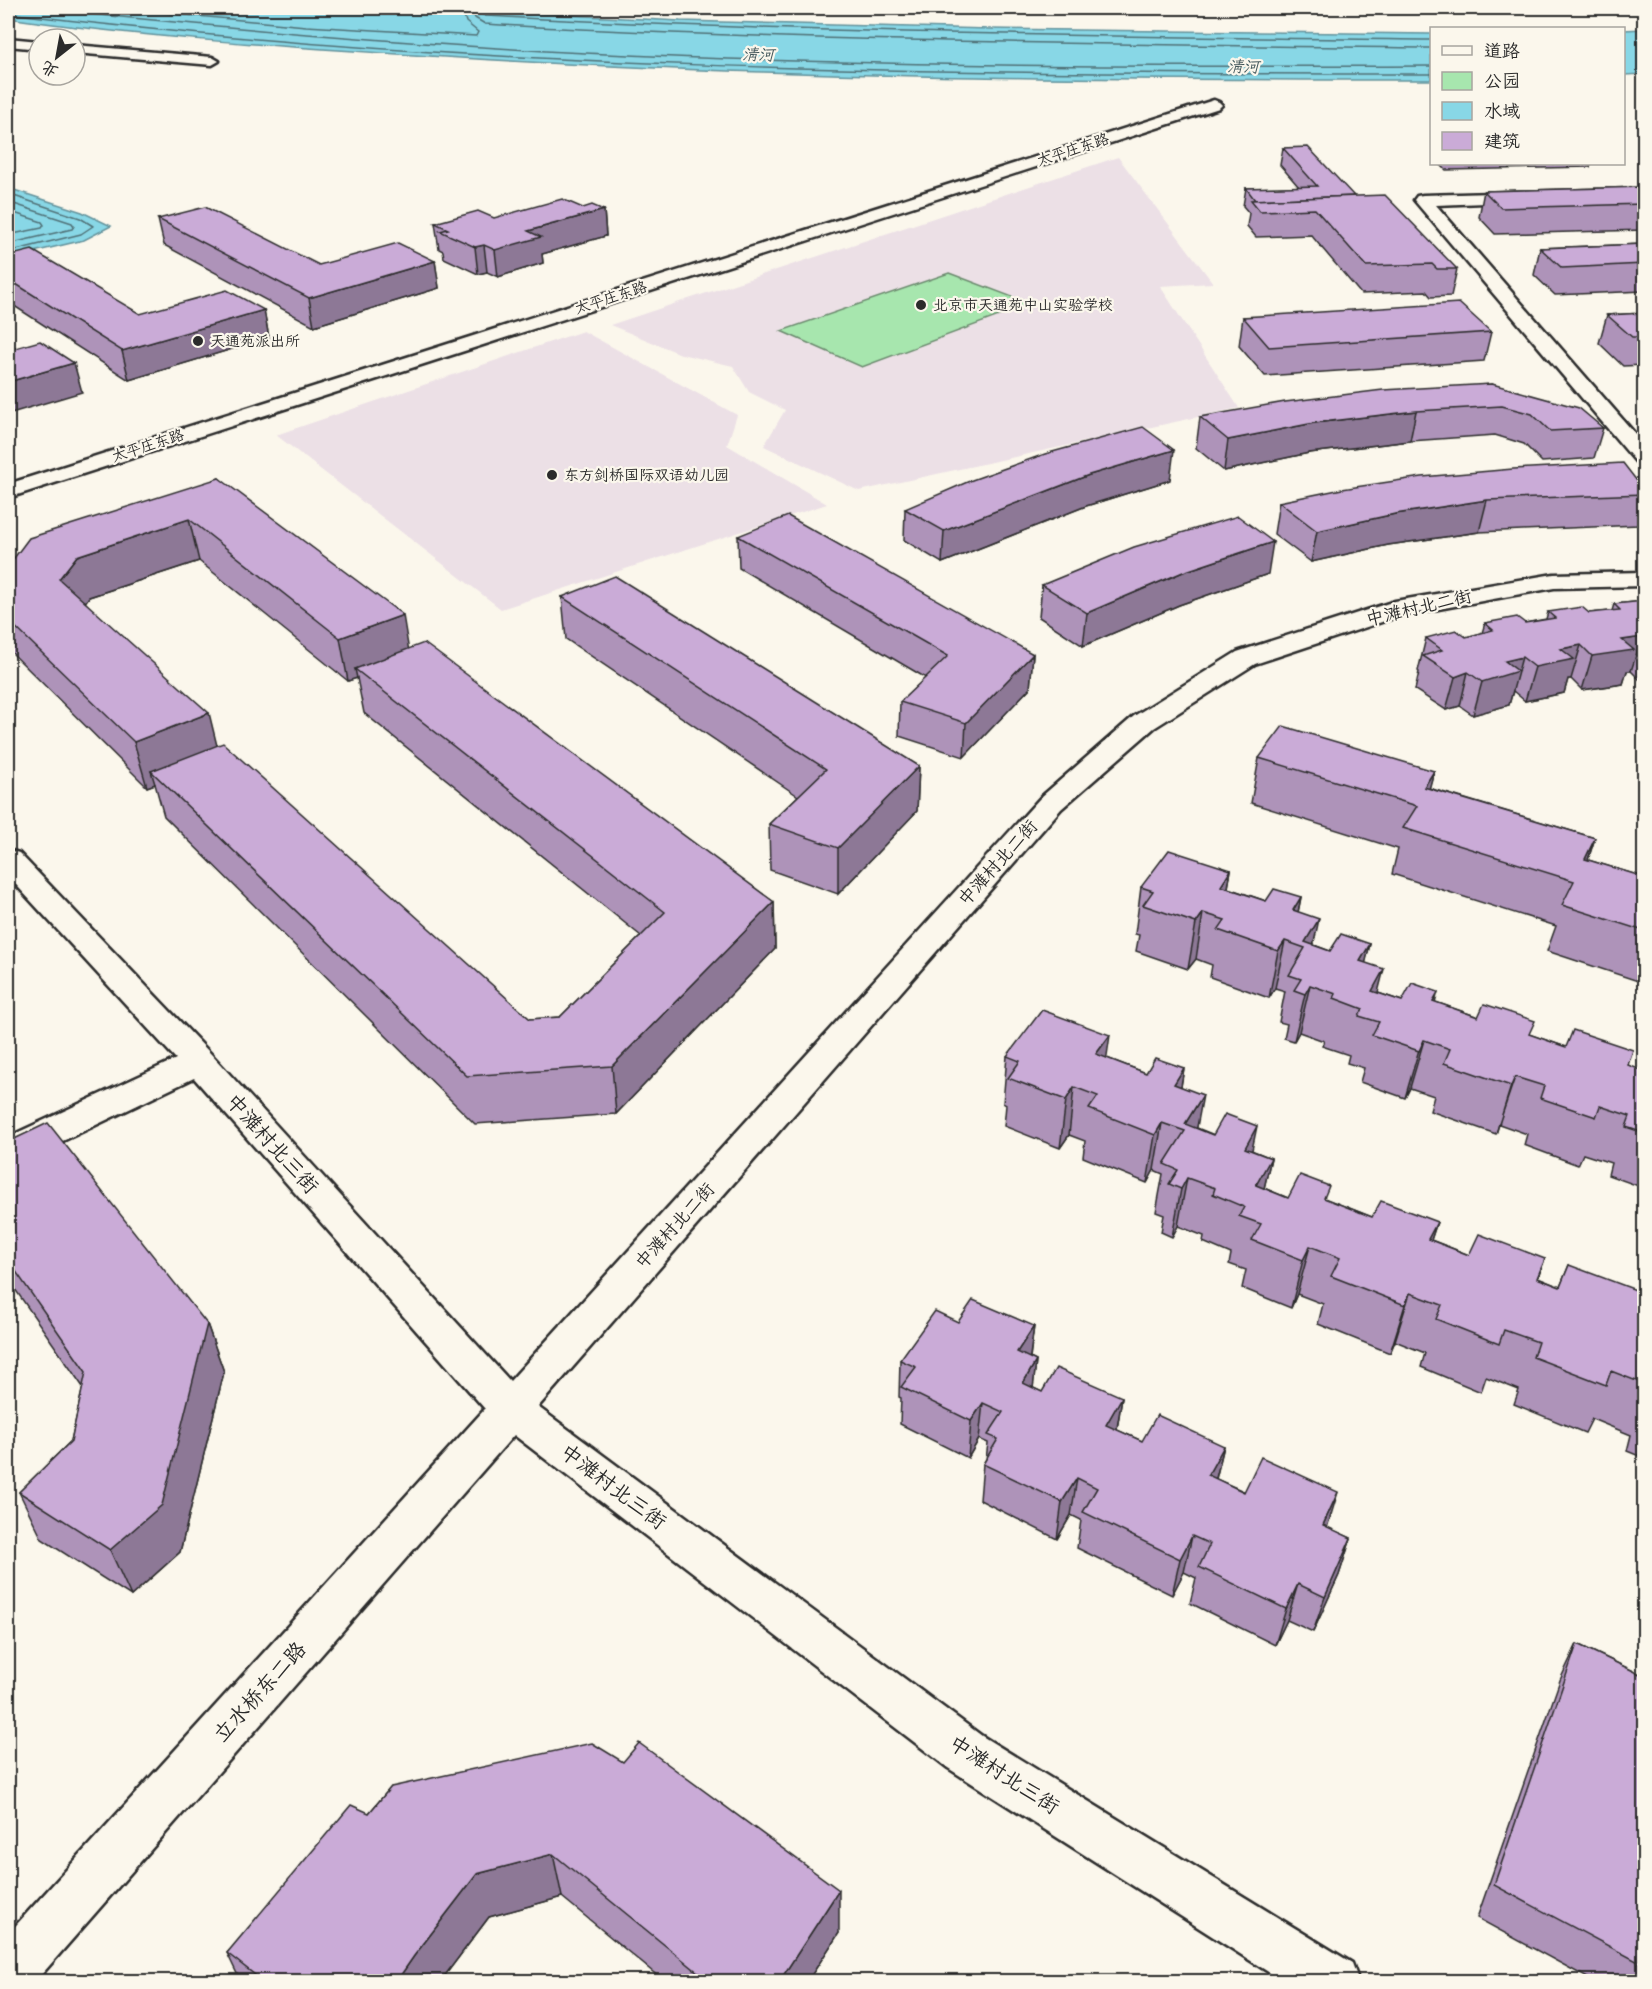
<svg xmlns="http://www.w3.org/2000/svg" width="1652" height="1989" font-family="Pangolin,'LXGW WenKai TC',sans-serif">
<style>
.built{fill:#ece0e6}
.green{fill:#a7e6ae;stroke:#69886c;stroke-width:1.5}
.water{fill:#88d7e6;stroke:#63929b;stroke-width:1.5}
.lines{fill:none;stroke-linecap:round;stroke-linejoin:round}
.shore{stroke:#507076;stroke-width:1.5}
.minor-casing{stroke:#2b2b2b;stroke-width:5}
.minor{fill:#fbf7ec;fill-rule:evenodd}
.wall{fill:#ae93b9;stroke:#2b2b2b;stroke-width:1.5;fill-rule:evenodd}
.shaded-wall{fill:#8d7896;stroke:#2b2b2b;stroke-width:1.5}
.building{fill:#caabd7;stroke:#2b2b2b;stroke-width:1.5}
.poi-dot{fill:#2b2b2b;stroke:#fbf7ec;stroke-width:2}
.labels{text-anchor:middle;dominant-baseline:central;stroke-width:4.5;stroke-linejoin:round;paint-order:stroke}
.far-street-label{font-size:15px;fill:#2b2b2b;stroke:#fbf7ec}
.far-poi-label{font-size:15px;fill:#2b2b2b;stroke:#fbf7ec;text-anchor:start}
.far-water-label{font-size:16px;font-style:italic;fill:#42565a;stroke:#fbf7ec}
.street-label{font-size:18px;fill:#2b2b2b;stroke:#fbf7ec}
.near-street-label{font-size:21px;fill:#2b2b2b;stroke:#fbf7ec}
</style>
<rect width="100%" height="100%" fill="#fbf7ec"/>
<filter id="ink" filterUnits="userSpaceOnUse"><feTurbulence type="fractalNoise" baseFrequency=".0167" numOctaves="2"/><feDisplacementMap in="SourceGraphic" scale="12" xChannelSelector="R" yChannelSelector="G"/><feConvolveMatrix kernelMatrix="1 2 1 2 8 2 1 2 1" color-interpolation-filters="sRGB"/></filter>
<g filter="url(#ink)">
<g class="built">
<polygon points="1118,157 1213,283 1160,286 1239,408 859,491 764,446 785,410 749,392 733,366 681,354 610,325"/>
<polygon points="583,331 737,415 727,445 827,504 501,609 276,435"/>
</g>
<polygon class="green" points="949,273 1031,304 862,367 781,331"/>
<g class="water">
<path d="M8 8H433L680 21 990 29 1431 34V80C1097 80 763 78 429 56 288 47 147 38 8 18Z"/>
<polygon points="1644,29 1644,74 1624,75 1624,30"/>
<polygon points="8,188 82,212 111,226 84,240 8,258"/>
</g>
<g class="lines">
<g class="shore">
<path d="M29 8C221 27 413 45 606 54 881 67 1157 67 1432 66"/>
<polyline points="109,8 306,26 476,36 478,32 466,22 462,8"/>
<path d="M471 8 475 18 485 24C800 42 1116 44 1432 48"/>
<path d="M479 8 481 14 486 16C801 34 1116 36 1432 40"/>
<path d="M8 13C480 72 957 74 1432 74"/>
<polyline points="8,194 80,218 93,226 81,234 8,252"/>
<polyline points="8,202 72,223 74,226 72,229 8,244"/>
<polyline points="8,211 42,222 44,225 42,228 8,235"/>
</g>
<defs>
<g id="minor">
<polygon points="8,38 39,41 39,49 8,46"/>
<polygon points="75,45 212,57 219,61 212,65 75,53"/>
<polygon points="1214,100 1219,102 1222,105 1219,108 8,498 8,484"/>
<polygon points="1529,192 1535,193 1537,197 1535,201 1436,205 1644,444 1644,464 1636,462 1414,200 1417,196 1423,195"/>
<polygon points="1644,572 1644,586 1554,588 1400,616 1255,664 1154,728 1061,809 538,1407 982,1736 1352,1963 1359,1982 1284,1982 948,1768 514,1435 35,1982 8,1982 8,1934 485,1409 194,1078 21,1161 8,1165 8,1137 176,1059 8,876 8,850 19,853 211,1054 510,1381 1041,797 1134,716 1237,652 1395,601 1554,574"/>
</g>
</defs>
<use href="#minor" class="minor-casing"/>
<use href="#minor" class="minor"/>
</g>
<g class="wall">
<polygon points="1283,148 1354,196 1457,269 1451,296 1431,297 1426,291 1361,294 1311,235 1256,237 1247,226 1249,213 1243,206 1246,188 1299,187 1280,165"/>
<polygon points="1440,164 1591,164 1590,167 1446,170"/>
<polygon points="1644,187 1644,230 1495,234 1479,217 1484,191"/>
<polygon points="583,208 604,210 606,236 542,254 543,263 498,277 487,272 478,274 444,258 443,251 439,249 435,223 494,218"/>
<polygon points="158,219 319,265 435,261 439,288 314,326 164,245"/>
<polygon points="1644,244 1644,291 1555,295 1534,275 1540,248"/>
<polygon points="8,256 140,314 264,310 269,338 129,380 8,302"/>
<polygon points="1644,313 1644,365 1623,366 1599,343 1607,315"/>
<polygon points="1243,317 1491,332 1484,361 1265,376 1239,346"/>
<polygon points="1492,384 1603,428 1594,458 1542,462 1524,444 1495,435 1410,441 1309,453 1224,471 1196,448 1200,417"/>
<path d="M219 478 408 649 774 902 775 949 616 1114 475 1124 164 816 155 784 147 787 8 649V566ZM199 561 348 681 357 678 364 713 641 936 560 1017 530 1019 217 745 85 602 89 597Z"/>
<polygon points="1170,480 1086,506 942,563 904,540 905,509"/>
<polygon points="1644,490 1644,502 1638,525 1479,532 1388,545 1311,562 1274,534 1279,502"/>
<polygon points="738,536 1033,654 1030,688 964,757 899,736 900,702 926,678 739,568"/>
<polygon points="1268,574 1179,605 1083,646 1039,617 1042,585"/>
<polygon points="562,597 919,766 917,811 838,894 770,870 769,824 798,796 566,639"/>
<polygon points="1644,601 1644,681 1641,681 1631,671 1627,671 1623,684 1582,690 1571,679 1568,679 1564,693 1525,701 1513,691 1509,705 1473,715 1460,706 1446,710 1415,690 1419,672 1418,671 1426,638 1466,637 1482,633 1485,623 1525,623 1546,619 1548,612 1589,613 1612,611 1614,604"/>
<polygon points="1259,758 1434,771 1429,788 1595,838 1588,860 1644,877 1644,983 1547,951 1556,926 1392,874 1398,849 1251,803"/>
<polygon points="1231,870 1228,888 1266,901 1301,897 1298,912 1314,945 1330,951 1370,944 1365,963 1378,993 1402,1001 1435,1002 1566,1047 1644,1071 1644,1188 1608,1175 1611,1163 1583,1154 1578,1165 1524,1145 1527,1134 1499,1124 1496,1134 1430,1111 1434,1096 1410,1088 1405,1098 1360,1082 1364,1068 1347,1063 1349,1055 1322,1046 1324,1041 1299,1032 1294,1041 1284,1038 1287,1024 1279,1022 1285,991 1275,988 1269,998 1210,977 1212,965 1196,959 1188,969 1136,951 1139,935 1135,934 1141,887"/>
<polygon points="1007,1056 1107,1058 1146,1073 1184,1068 1181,1087 1197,1128 1271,1158 1264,1188 1288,1198 1326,1199 1372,1217 1437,1222 1431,1240 1469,1255 1545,1259 1538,1278 1560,1287 1569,1265 1638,1314 1644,1317 1644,1458 1627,1451 1631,1435 1592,1419 1585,1433 1514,1404 1519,1390 1486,1377 1481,1392 1421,1367 1425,1353 1395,1341 1390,1353 1318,1324 1323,1304 1297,1294 1291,1308 1242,1288 1246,1270 1229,1264 1231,1254 1203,1242 1204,1236 1178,1226 1172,1237 1161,1232 1164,1215 1156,1212 1163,1174 1154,1170 1147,1183 1083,1157 1085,1141 1069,1135 1060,1148 1004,1126 1006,1105 1003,1103"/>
<polygon points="8,1142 207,1324 224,1372 180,1552 131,1596 42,1539 19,1492 71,1441 83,1387 8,1279"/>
<polygon points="958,1322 1034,1326 1030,1358 1036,1361 1033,1388 1042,1392 1122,1397 1117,1430 1142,1441 1224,1446 1216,1479 1351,1538 1339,1575 1313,1632 1287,1620 1275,1645 1190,1603 1196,1578 1184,1572 1172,1595 1077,1548 1081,1520 1071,1515 1057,1539 980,1500 983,1464 986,1459 988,1443 979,1439 968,1458 900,1424 901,1398 899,1397 900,1360"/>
<polygon points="1577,1644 1644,1676 1644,1982 1595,1982 1477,1918 1560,1680"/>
<polygon points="391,1787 839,1933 807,1982 665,1982 562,1897 489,1917 440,1982 241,1982 227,1953 369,1813"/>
</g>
<g class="shaded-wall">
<polygon points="604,210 606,236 542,254 543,263 498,277 495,250 528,231"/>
<polygon points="484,245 487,272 478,274 475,247"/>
<polygon points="435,261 439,288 314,326 309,298"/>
<polygon points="264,310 269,338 129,380 122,351"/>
<polygon points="74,363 82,392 8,414 8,382"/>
<polygon points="1416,411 1410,441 1309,453 1224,471 1228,440 1314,423"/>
<polygon points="1174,450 1170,480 1086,506 942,563 944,531 1089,475"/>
<polygon points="1487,500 1479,532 1388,545 1311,562 1317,531 1395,514"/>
<polygon points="189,519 199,561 89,597 72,621 59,579 77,556"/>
<polygon points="1273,542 1268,574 1179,605 1083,646 1087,613 1183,572"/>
<polygon points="403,615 410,658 355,669 357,678 348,681 340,638"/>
<polygon points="1642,637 1631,671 1627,671 1623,684 1582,690 1592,656 1622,640"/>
<polygon points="1581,645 1571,679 1568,679 1564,693 1525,701 1535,667 1561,649"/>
<polygon points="1033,654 1030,688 964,757 966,723"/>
<polygon points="1522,657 1509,705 1473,715 1482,682 1505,661"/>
<polygon points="1468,672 1460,706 1446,710 1455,677"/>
<polygon points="209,713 220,758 151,771 155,784 147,787 134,742"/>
<polygon points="919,766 917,811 838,894 838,848"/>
<polygon points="1434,771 1422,816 1412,832 1424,787"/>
<polygon points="1595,838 1580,884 1585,859"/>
<polygon points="1231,870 1223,916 1221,886"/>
<polygon points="1301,897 1292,943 1293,910"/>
<polygon points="774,902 775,949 616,1114 612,1066"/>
<polygon points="1203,913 1196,959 1188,969 1196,923"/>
<polygon points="1319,919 1309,966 1305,942"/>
<polygon points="1285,941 1275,988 1269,998 1278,951"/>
<polygon points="1370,944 1359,990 1360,961"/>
<polygon points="1384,969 1372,1016 1372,991"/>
<polygon points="1310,985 1299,1032 1294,1041 1305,994"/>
<polygon points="1438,992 1410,1088 1405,1098 1433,1001"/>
<polygon points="1110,1035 1103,1083 1096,1054"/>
<polygon points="1184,1068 1176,1116 1174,1084"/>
<polygon points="1515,1077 1499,1124 1496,1134 1511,1086"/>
<polygon points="1074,1087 1069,1135 1060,1148 1066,1100"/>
<polygon points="1203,1095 1194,1143 1185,1124"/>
<polygon points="1162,1123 1154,1170 1147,1183 1155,1135"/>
<polygon points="1257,1126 1247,1174 1245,1148"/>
<polygon points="1271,1158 1260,1206 1256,1185"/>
<polygon points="1187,1178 1178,1226 1172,1237 1181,1189"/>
<polygon points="1437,1222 1421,1270 1428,1239"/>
<polygon points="1310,1246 1297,1294 1291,1308 1303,1260"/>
<polygon points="1410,1293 1395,1341 1390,1353 1405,1305"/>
<polygon points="207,1324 224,1372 180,1552 131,1596 110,1550"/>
<polygon points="1034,1326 1029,1363 1017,1352"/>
<polygon points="1036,1361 1032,1398 1023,1383"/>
<polygon points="1122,1397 1116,1434 1106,1425"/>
<polygon points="983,1403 979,1439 968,1458 971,1421"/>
<polygon points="1224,1446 1215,1482 1208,1475"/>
<polygon points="1077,1478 1071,1515 1057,1539 1062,1502"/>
<polygon points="1338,1492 1327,1528 1323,1525"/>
<polygon points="1192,1536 1184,1572 1172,1595 1180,1559"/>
<polygon points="1351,1538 1339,1575 1313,1632 1325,1597"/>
<polygon points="1298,1584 1287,1620 1275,1645 1286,1609"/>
<polygon points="553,1854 562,1897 489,1917 440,1982 396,1982 414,1956 477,1874"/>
<polygon points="839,1890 839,1933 807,1982 779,1982"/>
</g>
<g class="building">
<polygon points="1308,147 1354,196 1255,200 1246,188 1317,186 1283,148"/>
<polygon points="1644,187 1644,204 1501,208 1484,191"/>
<polygon points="1385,195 1457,269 1437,269 1432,264 1366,266 1315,209 1260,211 1251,200"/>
<polygon points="562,199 583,208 592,205 604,210 528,231 541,237 495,250 484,245 475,247 440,231 448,229 435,223 478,211 494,218"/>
<polygon points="205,207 319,265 398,243 435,261 309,298 158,219"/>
<polygon points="1644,244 1644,264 1562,268 1540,248"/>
<polygon points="32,250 140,314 227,290 264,310 122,351 8,279 8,256"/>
<polygon points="1459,303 1491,332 1269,347 1243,317"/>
<polygon points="1644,313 1644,337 1632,337 1607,315"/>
<polygon points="40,341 74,363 8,382 8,350"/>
<polygon points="1492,384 1579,408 1603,428 1550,431 1532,414 1502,406 1416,411 1314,423 1228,440 1200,417 1285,402 1383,390"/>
<polygon points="1143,427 1174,450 1089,475 944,531 905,509 972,480 1045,454"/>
<polygon points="1623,463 1644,490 1644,494 1487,500 1395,514 1317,531 1279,502 1342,489 1422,477 1513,469"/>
<polygon points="219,478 403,615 340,638 189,519 77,556 59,579 209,713 134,742 8,620 8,566 29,538"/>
<polygon points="788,516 1033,654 966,723 900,702 948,656 738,536"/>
<polygon points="1238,516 1273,542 1183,572 1087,613 1042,585 1134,547"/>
<polygon points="615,576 919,766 838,848 769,824 826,769 562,597"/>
<polygon points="1644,601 1644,640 1642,637 1622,640 1634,650 1592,656 1581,645 1561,649 1574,659 1535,667 1522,657 1505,661 1518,671 1482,682 1468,672 1455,677 1423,656 1442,650 1426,638 1456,630 1466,637 1493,630 1485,623 1517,617 1525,623 1555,618 1548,612 1582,607 1589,613 1620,610 1614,604"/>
<polygon points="424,643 774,902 612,1066 467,1076 151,771 223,743 530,1019 560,1017 665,912 355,669"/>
<polygon points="1283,726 1434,771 1424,787 1595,838 1585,859 1644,877 1644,931 1562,905 1574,881 1403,828 1417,806 1259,758"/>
<polygon points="1169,850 1231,870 1221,886 1266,901 1274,889 1301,897 1293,910 1319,919 1305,942 1330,951 1341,934 1370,944 1360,961 1384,969 1372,991 1402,1001 1412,983 1438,992 1433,1001 1478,1017 1484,1004 1535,1021 1529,1034 1566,1047 1573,1030 1633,1050 1628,1065 1644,1071 1644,1133 1626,1127 1630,1116 1600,1106 1596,1117 1540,1098 1544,1086 1515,1077 1511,1086 1444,1063 1450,1049 1424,1040 1419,1051 1372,1035 1379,1022 1359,1016 1363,1009 1334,998 1336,994 1310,985 1305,994 1294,990 1301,979 1289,975 1305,948 1285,941 1278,951 1218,930 1225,920 1203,913 1196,923 1143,905 1153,891 1141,887"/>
<polygon points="1042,1010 1110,1035 1096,1054 1146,1073 1155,1058 1184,1068 1174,1084 1203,1095 1185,1124 1213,1135 1225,1114 1257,1126 1245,1148 1271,1158 1256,1185 1288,1198 1300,1175 1329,1186 1324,1198 1372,1217 1381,1201 1437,1222 1428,1239 1469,1255 1479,1234 1545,1259 1537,1278 1560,1287 1569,1265 1644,1293 1644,1297 1638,1314 1644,1317 1644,1384 1611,1371 1606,1385 1533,1357 1538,1342 1504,1330 1499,1344 1436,1319 1442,1305 1410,1293 1405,1305 1331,1276 1340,1258 1310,1246 1303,1260 1252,1240 1261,1224 1239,1216 1244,1207 1213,1194 1215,1188 1187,1178 1181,1189 1169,1184 1178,1170 1164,1164 1185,1131 1162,1123 1155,1135 1089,1109 1098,1096 1074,1087 1066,1100 1008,1078 1020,1061 1007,1056"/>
<polygon points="48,1123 207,1324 162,1505 110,1550 19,1492 71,1441 86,1372 8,1260 8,1142"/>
<polygon points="973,1300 1034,1326 1017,1352 1036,1361 1023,1383 1042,1392 1056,1368 1122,1397 1106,1425 1142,1441 1157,1415 1224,1446 1208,1475 1244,1492 1261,1457 1338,1492 1323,1525 1351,1538 1325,1597 1298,1584 1286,1609 1199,1567 1210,1544 1192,1536 1180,1559 1083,1512 1097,1488 1077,1478 1062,1502 983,1464 998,1439 988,1435 1003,1412 983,1403 971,1421 901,1387 916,1367 900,1360 935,1311 958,1322"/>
<polygon points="1577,1644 1644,1676 1644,1965 1494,1885"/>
<polygon points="592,1743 623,1762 639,1743 839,1890 779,1982 710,1982 553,1854 477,1874 414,1956 396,1982 264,1982 227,1953 351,1805 369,1813 391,1787"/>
</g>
</g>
<g class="poi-dot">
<circle cx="921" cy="305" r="6"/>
<circle cx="198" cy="341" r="6"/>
<circle cx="552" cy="475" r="6"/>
</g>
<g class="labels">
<g class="far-street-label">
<text transform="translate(1073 150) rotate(-18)">太平庄东路</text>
<text transform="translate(611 298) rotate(-18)">太平庄东路</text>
<text transform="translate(148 446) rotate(-18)">太平庄东路</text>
</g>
<g class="far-poi-label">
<text x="933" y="305">北京市天通苑中山实验学校</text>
<text x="210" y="341">天通苑派出所</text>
<text x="564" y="475">东方剑桥国际双语幼儿园</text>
</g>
<g class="far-water-label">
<text transform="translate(758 55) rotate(1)">清河</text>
<text transform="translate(1243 67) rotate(1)">清河</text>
</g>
<g class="street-label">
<text transform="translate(1419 608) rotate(-13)">中滩村北二街</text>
<text transform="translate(998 863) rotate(-48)">中滩村北二街</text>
<text transform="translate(675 1226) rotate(-48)">中滩村北二街</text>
</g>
<g class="near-street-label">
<text transform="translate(272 1144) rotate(48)">中滩村北三街</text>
<text transform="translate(613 1487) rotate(37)">中滩村北三街</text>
<text transform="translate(260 1692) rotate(-48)">立水桥东二路</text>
<text transform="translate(1004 1775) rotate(33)">中滩村北三街</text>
</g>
</g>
<rect width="1652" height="1989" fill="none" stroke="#fbf7ec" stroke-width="30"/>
<rect x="15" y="15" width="1622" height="1959" fill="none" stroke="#2b2b2b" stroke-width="2" filter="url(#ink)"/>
<rect x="1430" y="27" width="195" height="138" fill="#fbf7ec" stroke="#a8a59f" stroke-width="1.5"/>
<rect x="1442" y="46" width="30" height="9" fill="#fbf7ec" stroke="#a8a59f" stroke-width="1.5"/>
<text x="1484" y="57" font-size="18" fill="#2b2b2b">道路</text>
<rect x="1442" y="72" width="30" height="18" fill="#a7e6ae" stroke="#a8a59f" stroke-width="1.5"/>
<text x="1484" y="87" font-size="18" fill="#2b2b2b">公园</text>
<rect x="1442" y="102" width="30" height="18" fill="#88d7e6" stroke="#a8a59f" stroke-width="1.5"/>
<text x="1484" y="117" font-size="18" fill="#2b2b2b">水域</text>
<rect x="1442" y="132" width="30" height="18" fill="#caabd7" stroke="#a8a59f" stroke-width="1.5"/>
<text x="1484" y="147" font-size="18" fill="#2b2b2b">建筑</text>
<g transform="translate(57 57) rotate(211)"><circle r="28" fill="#fbf7ec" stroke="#a8a59f" stroke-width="1.5"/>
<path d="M0-4.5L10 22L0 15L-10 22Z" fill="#2b2b2b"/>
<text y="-9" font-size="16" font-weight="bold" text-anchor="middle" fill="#2b2b2b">北</text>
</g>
</svg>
